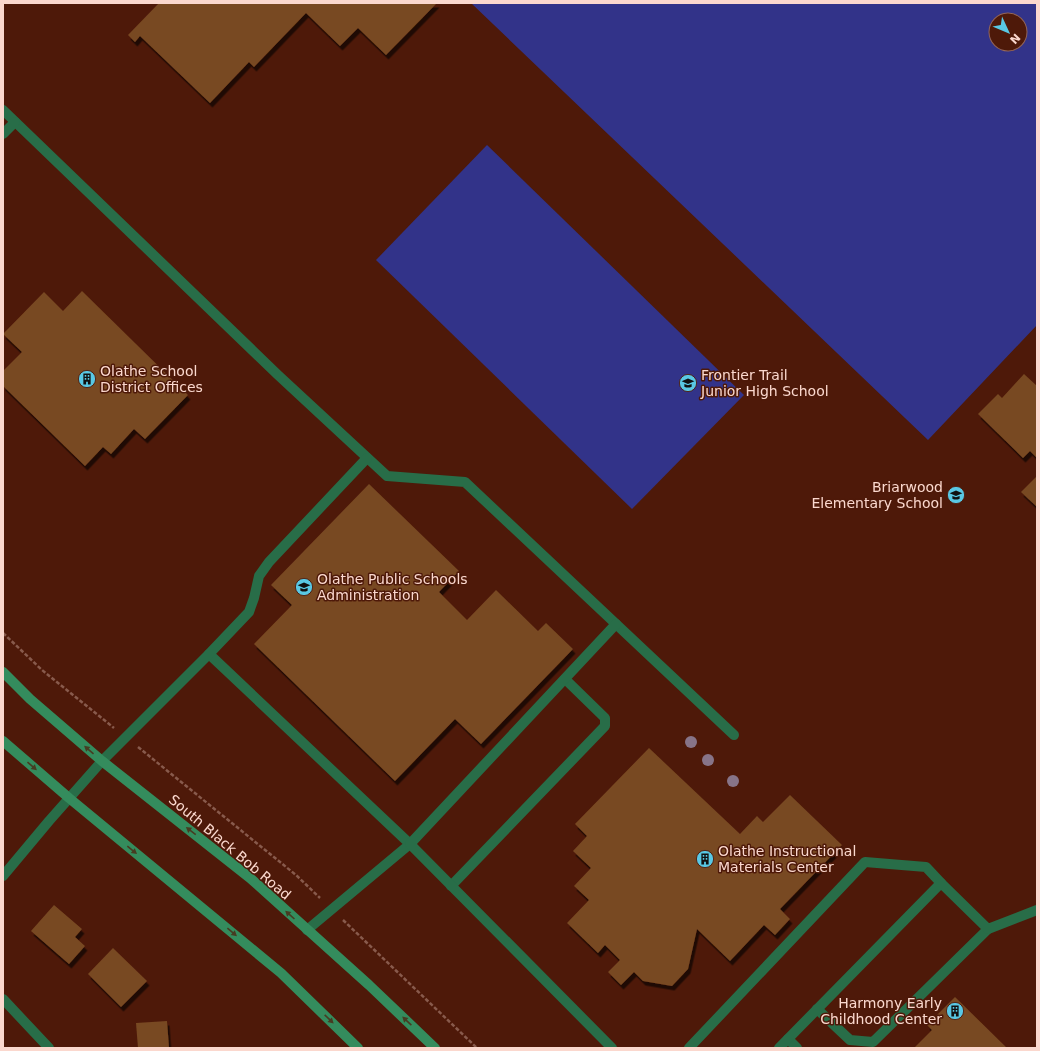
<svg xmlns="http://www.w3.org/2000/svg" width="1040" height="1051" font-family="'DejaVu Sans',sans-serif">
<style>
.green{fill:#323389;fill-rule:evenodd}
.building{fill:#784822;filter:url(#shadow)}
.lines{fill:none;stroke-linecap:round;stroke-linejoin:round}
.path{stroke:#885a4c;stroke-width:2.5;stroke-dasharray:4 2;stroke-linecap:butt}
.service{stroke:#286d48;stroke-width:10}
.minor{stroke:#286d48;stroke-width:10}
.secondary{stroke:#348c5d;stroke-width:10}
.tree{fill:#877488}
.oneway{fill:#463c22}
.labels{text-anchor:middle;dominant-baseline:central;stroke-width:3;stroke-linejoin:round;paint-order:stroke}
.poi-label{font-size:14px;fill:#fbd8ce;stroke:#4e1909;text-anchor:start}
.street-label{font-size:14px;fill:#fbd8ce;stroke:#4e1909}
</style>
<defs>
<filter id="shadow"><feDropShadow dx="2.5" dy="4.5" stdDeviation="0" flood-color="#0009"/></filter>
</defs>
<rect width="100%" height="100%" fill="#4e1909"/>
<g class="green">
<path d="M471 3H1037V325L928 440ZM996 20H1020V44H996Z"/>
<polygon points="487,145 744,395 632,509 376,260"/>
</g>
<g class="building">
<polygon points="159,3 437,3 386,55 358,28 340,46 306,13 254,67 249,62 210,103 140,36 135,42 128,35"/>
<polygon points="82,291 188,395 145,439 134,429 111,454 103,447 85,466 3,386 3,371 22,352 3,334 44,292 63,311"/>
<polygon points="1024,374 1037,386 1037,458 1030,451 1023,458 978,414 998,394 1002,398"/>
<polygon points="1037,476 1037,507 1021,492"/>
<polygon points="369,484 459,571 439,592 467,620 496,590 538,631 546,623 573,649 481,744 455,719 395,781 254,644 292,605 271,585"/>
<polygon points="649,748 740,834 757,816 763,822 790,795 842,845 780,909 790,919 775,935 764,925 730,961 697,929 688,969 672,986 643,981 634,972 621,985 608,972 620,960 605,945 598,953 567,923 589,900 574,886 591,868 573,851 587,836 575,824"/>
<polygon points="54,905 82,929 75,937 85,946 69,964 31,931"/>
<polygon points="113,948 147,981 121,1007 88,974"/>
<polygon points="955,997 1007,1048 914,1048 932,1030 927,1025"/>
<polygon points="167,1021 169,1048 138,1048 136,1023"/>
</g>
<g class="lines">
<g class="path">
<polyline points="3,633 42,670 114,728"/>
<polyline points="138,747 296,875 320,898"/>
<polyline points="343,920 477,1048"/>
</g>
<g class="service">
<polyline points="3,110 278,375 387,476 465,482 734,735"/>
<polyline points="3,134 15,122"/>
<polyline points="209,654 410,844 307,930"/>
<polyline points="102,761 209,654 249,612 254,598 259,576 269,562 367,458"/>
<polyline points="451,886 605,726 605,718 565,679"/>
<polyline points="817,1009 850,1040 873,1042 988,929"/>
<polyline points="788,1039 797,1048"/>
<polyline points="612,1048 410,844 616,624"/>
<polyline points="689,1048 865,862 926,867 941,883"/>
<polyline points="779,1048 941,883 988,929 1037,910"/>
</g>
<g class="minor">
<polyline points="3,876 49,821 102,761"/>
<polyline points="3,999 49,1048"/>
</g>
<g class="secondary">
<polyline points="3,672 30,699 102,761 250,878 369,985 435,1048"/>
<polyline points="3,741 69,798 281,973 358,1048"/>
</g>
</g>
<g class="tree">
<circle cx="691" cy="742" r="6"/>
<circle cx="708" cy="760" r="6"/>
<circle cx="733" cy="781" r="6"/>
</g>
<defs><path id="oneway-solid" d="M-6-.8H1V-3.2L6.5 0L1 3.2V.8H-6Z"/></defs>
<g class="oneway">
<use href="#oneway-solid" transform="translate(89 750) rotate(-139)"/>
<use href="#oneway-solid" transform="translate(32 766) rotate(41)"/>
<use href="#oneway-solid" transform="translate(191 831) rotate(-142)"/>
<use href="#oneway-solid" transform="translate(132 850) rotate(39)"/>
<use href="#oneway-solid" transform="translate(290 915) rotate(-138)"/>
<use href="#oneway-solid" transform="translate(232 932) rotate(40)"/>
<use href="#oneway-solid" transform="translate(329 1019) rotate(44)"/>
<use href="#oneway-solid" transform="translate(407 1021) rotate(-137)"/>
</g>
<defs>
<symbol id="building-disc" viewBox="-11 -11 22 22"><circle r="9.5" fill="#59c8e4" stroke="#4e1909"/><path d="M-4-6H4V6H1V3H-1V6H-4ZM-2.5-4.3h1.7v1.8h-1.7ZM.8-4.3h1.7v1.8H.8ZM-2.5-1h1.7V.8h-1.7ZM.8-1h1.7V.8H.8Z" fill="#111"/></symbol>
<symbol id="school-disc" viewBox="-11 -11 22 22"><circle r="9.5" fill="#59c8e4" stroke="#4e1909"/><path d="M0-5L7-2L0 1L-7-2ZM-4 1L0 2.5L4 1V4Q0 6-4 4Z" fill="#111"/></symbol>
</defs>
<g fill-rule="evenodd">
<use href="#building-disc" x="77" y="369" width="20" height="20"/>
<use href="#school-disc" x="678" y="373" width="20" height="20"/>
<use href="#school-disc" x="946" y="485" width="20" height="20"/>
<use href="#school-disc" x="294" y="577" width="20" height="20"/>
<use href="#building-disc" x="695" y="849" width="20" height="20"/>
<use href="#building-disc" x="945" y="1001" width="20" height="20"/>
</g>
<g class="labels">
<g class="poi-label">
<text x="100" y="371">Olathe School<tspan x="100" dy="16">District Offices</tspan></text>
<text x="701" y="375">Frontier Trail<tspan x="701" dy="16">Junior High School</tspan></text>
<text x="943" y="487" text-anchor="end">Briarwood<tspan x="943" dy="16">Elementary School</tspan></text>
<text x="317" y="579">Olathe Public Schools<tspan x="317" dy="16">Administration</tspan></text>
<text x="718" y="851">Olathe Instructional<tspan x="718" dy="16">Materials Center</tspan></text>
<text x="942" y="1003" text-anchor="end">Harmony Early<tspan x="942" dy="16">Childhood Center</tspan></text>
</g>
<g class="street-label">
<text transform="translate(230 847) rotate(40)">South Black Bob Road</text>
</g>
</g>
<rect width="1040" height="1051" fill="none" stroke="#fbd8ce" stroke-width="8"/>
<g transform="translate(1008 32) rotate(134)"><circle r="19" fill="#4e1909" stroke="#936558"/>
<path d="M0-3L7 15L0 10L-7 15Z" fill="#59c8e4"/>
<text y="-6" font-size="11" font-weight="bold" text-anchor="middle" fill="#fbd8ce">N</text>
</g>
</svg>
